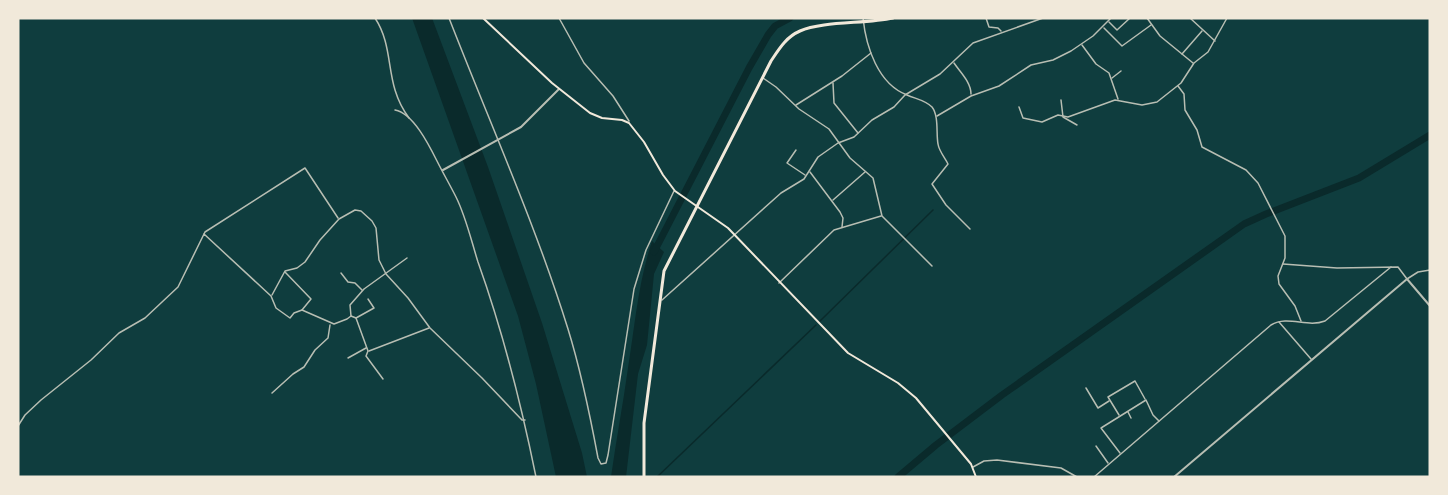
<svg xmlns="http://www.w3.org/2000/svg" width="1448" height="495" font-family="'Asap Condensed',sans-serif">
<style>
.water{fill:#0a2a2b}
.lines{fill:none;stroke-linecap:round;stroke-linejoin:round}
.stream{stroke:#0a2a2b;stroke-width:1.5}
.river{stroke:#0a2a2b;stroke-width:7}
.minor{stroke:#b8beb3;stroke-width:1.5}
.tertiary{stroke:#b8beb3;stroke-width:2}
.secondary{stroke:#f1e9da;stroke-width:2}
.trunk{stroke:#f1e9da;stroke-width:3}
</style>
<rect width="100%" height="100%" fill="#0f3d3e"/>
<g class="water">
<polygon points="412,18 432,18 488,167 542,323 582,453 587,477 556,477 536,384 518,316"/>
<path d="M652 241 664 252 654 274 647 345 638 374 626 477H611C616 441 623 404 628 368 635 325 638 283 652 241Z"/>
</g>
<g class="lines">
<g class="stream">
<polyline points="820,321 933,210"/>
<polyline points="657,477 816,325"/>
</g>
<g class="river">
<polyline points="654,252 749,68 768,35 775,26 790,18"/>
<polyline points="898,477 936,445 1002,395 1244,224 1266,214 1359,178 1430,135"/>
</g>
<g class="minor">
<path d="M375 18C396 50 383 83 409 118"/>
<path d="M449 18C489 121 535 223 568 329 581 371 590 415 598 458L601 464 606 463 608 455 634 289 646 250 674 191"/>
<polyline points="559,18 584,63 613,96 629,121"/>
<path d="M863 18C866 47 878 84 907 95 916 99 925 100 932 107 939 116 936 133 938 144 939 151 945 158 948 164L932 184 946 205 970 229"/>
<polyline points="986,18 989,27 998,28 1001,31"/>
<polyline points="1147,18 1160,36 1193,63"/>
<polyline points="1190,18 1215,41"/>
<polyline points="1109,22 1117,30 1130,18"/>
<polyline points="1104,28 1122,46 1151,25"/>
<polyline points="1082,45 1096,64 1109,73 1118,99"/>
<polyline points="1182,54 1202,31"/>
<path d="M954 63C960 72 971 82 971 94"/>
<polyline points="763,78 776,87 799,109 829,129 850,158 873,178 882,216 932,266"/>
<polyline points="1112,78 1121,71"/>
<polyline points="833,83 834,103 858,133"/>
<polyline points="1178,86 1184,94 1185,110 1197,130 1202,147 1246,170 1258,183 1285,236 1285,258 1278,276 1279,284 1295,306 1301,321"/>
<polyline points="1061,100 1063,117 1077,125"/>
<polyline points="796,105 842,76 871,53"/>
<polyline points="1019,107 1023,118 1042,122 1058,115 1068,117 1115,100 1142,105 1157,102 1181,83 1194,63 1208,52 1227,18"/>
<path d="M395 110C413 113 429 145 437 161 443 173 450 185 456 197 466 217 471 240 478 262 503 332 521 403 536 477"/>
<polyline points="937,116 971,96 999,86 1031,65 1053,60 1071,51 1093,36 1111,18"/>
<polyline points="796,150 787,163 805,175"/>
<polyline points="810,172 840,212 843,218 842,227"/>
<polyline points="833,200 865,172"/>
<polyline points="204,234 205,232 305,168 338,218"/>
<polyline points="1283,264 1337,268 1398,267 1407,279 1418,272 1430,270"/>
<polyline points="285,272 311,299 302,310"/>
<polyline points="341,273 348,282 355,283 362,290"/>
<polyline points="779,283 834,230 881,216"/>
<polyline points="272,295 285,271 297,268 305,262 320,240 339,219 355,210 361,211 372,221 376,228 379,260 386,274 408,298 430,328 482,378 522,420 525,420"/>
<polyline points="662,300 781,193 804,179 818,157 838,143 854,137 872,120 894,107 905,95 940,74 973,43 1043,18"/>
<polyline points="356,318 374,308 368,299"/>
<polyline points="1279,322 1311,359"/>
<polyline points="369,351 429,328"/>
<polyline points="348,358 366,348"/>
<polyline points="383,379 366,356 368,351 356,318 351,316 350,305 364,289 407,258"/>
<polyline points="1086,388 1098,408 1109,401"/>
<polyline points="272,393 293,374 304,367 315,350 328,338 330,325"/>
<polyline points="1128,412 1131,418"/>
<polyline points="1119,415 1108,397 1135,381 1145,399"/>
<polyline points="18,426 25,415 41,400 91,360 119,333 145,318 178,287 204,234 271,296 276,308 290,318 294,313 302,310 334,324 347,319 351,316"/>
<polyline points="1096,446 1108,463"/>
<polyline points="1120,453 1101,428 1146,400 1153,415 1159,421"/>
<polyline points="973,467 984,461 997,460 1061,468 1077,477"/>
<path d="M1094 477 1271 325C1288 315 1307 328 1325 321L1391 267"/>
</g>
<g class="tertiary">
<polyline points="443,170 521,127 559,89"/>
<polyline points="1174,477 1407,279 1430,306"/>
</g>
<polyline class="secondary" points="483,18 552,83 590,113 602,118 622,120 629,123 644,142 663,175 675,191 728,228 848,353 898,383 916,398 971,464 976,477"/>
<path class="trunk" d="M644 477V423L664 271 771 61C779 49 786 37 800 31 822 21 866 24 893 18"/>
</g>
<rect width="1448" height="495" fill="none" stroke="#f1e9da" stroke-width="39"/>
</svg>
